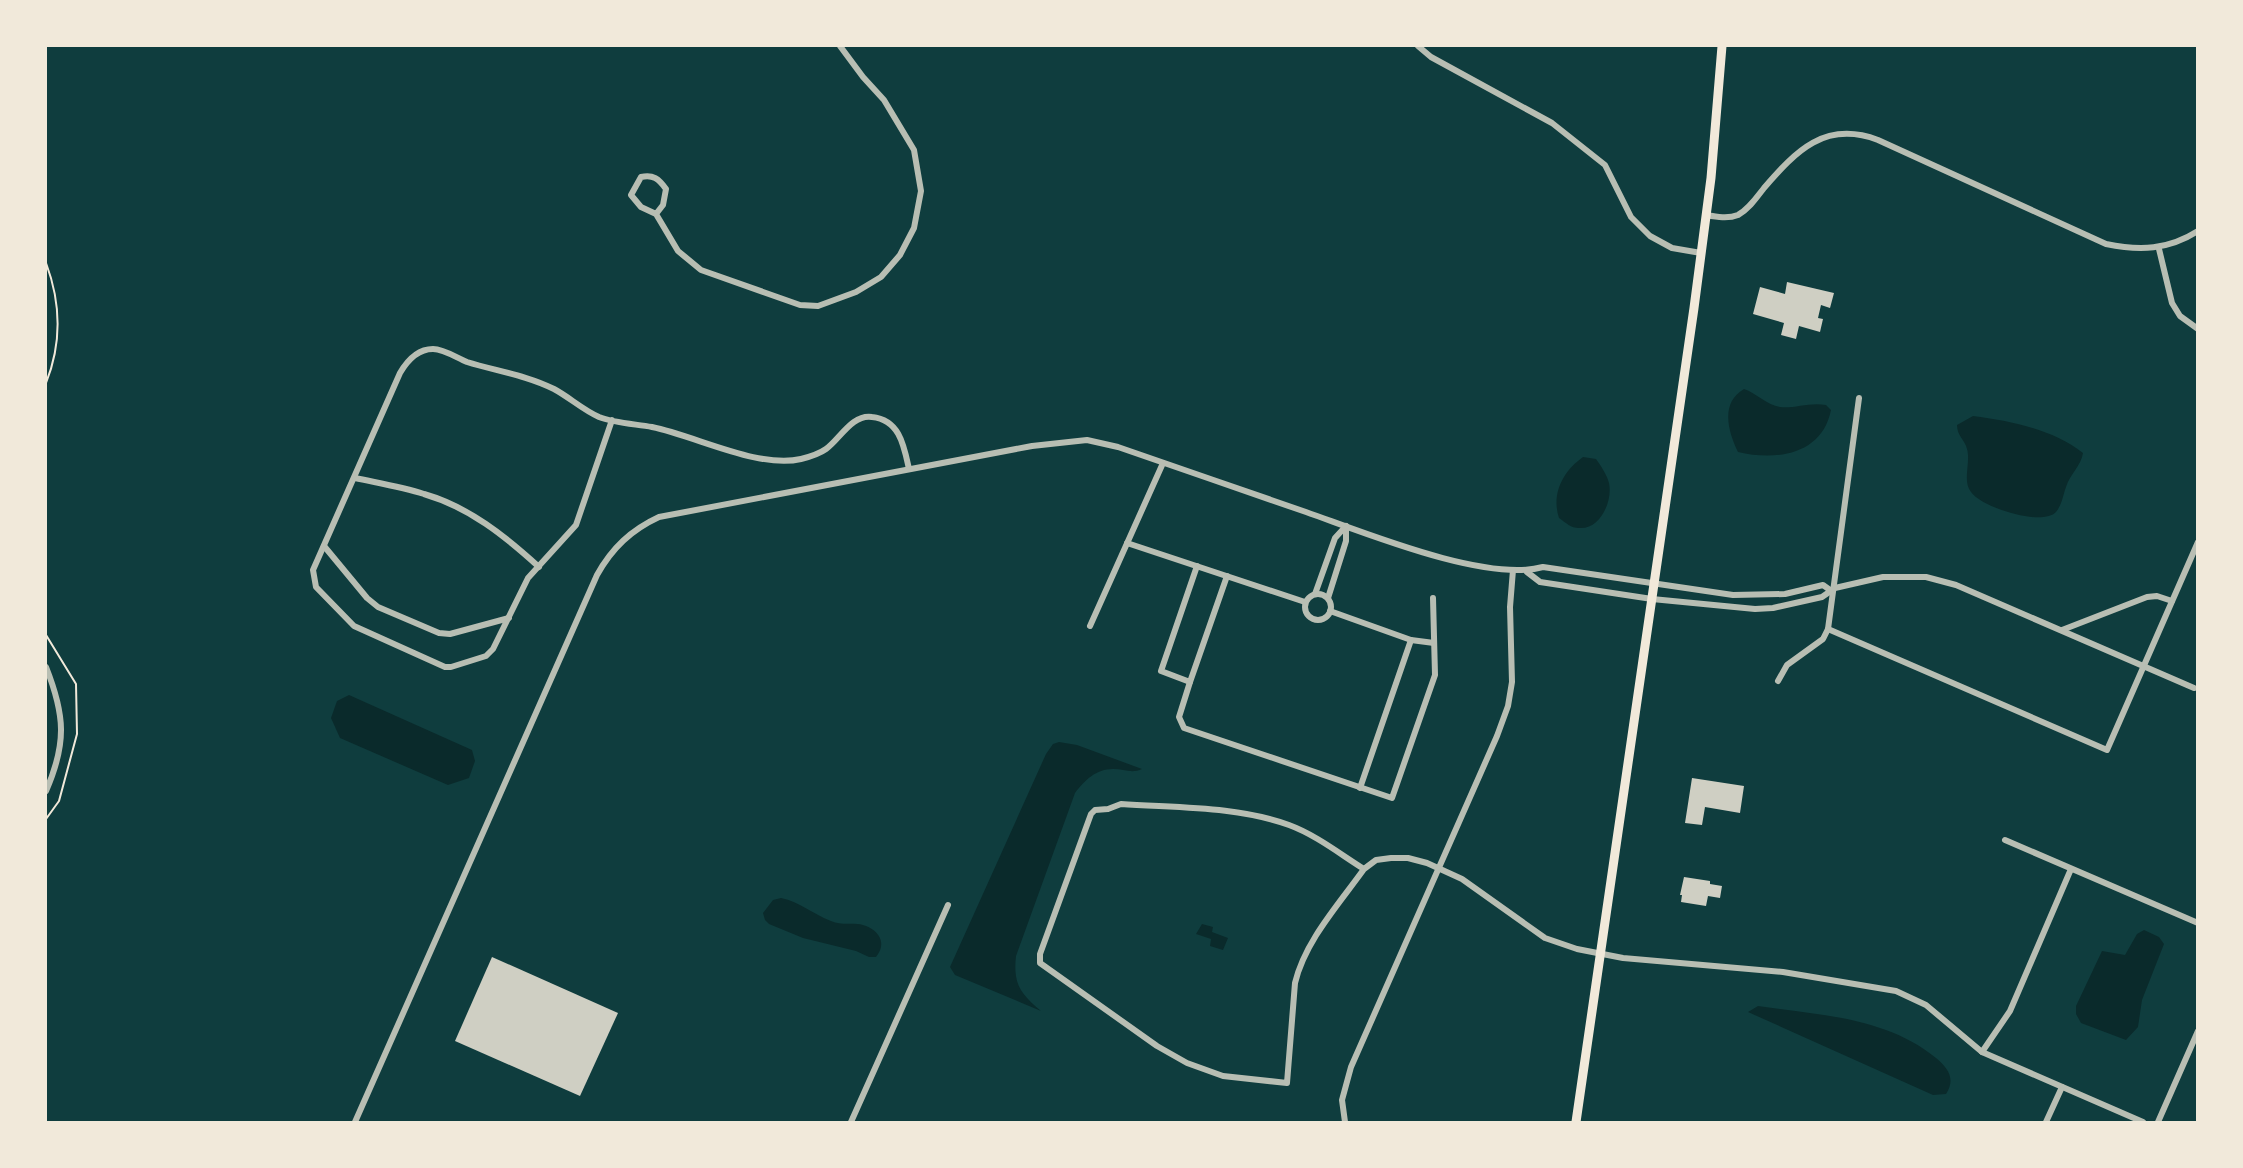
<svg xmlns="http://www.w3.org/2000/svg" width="2243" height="1168" font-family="Spectral,serif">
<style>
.water{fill:#0a2a2b}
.building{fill:#cfcfc3}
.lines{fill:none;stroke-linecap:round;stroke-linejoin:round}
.path{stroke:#f1e9da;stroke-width:2}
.minor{stroke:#b8beb3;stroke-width:6}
.primary{stroke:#f1e9da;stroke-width:9}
</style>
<rect width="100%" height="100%" fill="#0f3d3e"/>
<g class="water">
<path d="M1744 389C1756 393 1767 405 1780 407 1793 409 1809 402 1826 405L1831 410C1822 455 1776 461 1738 452 1728 431 1720 403 1744 389Z"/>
<path d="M1973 416C2011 421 2052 429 2083 453 2081 466 2070 474 2066 487 2063 495 2062 505 2056 512 2042 527 1981 507 1971 492 1962 481 1971 462 1967 449 1965 440 1957 436 1957 425Z"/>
<path d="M1583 457 1596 459C1601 466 1607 475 1609 483 1613 501 1600 530 1579 528 1571 528 1566 523 1559 518 1551 494 1563 471 1583 457Z"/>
<polygon points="349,695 472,750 475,761 469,778 448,785 340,738 331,718 337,701"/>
<path d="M1059 742 1077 745 1142 769C1132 774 1124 769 1113 769 1096 769 1085 780 1075 793L1016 956C1013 984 1020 993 1041 1011L955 975 950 967 1046 754 1053 744Z"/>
<path d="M781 898C800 902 813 914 831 921 842 926 853 922 863 925 880 930 887 944 876 957H869L856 951 803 938 769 924 765 920 763 913 773 900Z"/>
<polygon points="1202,924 1213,927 1212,932 1228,938 1223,950 1210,946 1211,939 1196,934"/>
<polygon points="2144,930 2159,937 2164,944 2142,1000 2138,1027 2126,1040 2081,1023 2076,1014 2076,1006 2102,951 2125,955 2137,934"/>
<path d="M1758 1006C1819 1015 1886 1017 1936 1058 1948 1068 1956 1079 1946 1094L1933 1095 1748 1012Z"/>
</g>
<g class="building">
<polygon points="1787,282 1834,293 1830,308 1821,305 1818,318 1823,319 1820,332 1799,326 1796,339 1781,335 1784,323 1753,314 1760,287 1785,294"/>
<polygon points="1692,778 1744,786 1740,813 1705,807 1702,825 1685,823"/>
<polygon points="1684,877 1710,881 1710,884 1722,886 1720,898 1708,896 1706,906 1681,902 1682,895 1680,895"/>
<polygon points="492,957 618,1013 580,1096 455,1041"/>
</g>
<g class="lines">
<g class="path">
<path d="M46 263C61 303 62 343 46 383"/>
<polyline points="46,635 76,684 77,734 59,801 46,819"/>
</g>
<g class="minor">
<polyline points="1418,46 1431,57 1552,123 1605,165 1631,217 1650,236 1672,248 1701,253"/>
<path d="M656 214 663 205 666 189C659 179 653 174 641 177L631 195 641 207 656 214 678 251 701 270 800 305 818 306 856 292 881 277 900 255 914 228 921 191 914 150 884 100 863 77 840 46"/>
<path d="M1706 215C1717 217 1728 219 1738 215 1749 209 1757 197 1764 188 1796 151 1825 120 1878 140L2106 244C2140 251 2168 250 2198 231"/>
<polyline points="2159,249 2172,303 2180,316 2198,329"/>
<path d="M612 420 576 525 528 578 493 649 486 656 451 667H445L354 626 316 587 313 570 400 373C407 361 417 349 433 349 444 349 457 358 467 362 496 371 526 375 554 389 569 397 583 410 599 417 614 423 635 424 652 427 696 436 759 469 801 459 809 457 819 454 826 449 840 439 852 414 872 417 900 420 904 446 909 469"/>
<path d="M355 478C378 483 402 487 424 494 469 507 505 536 539 567"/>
<polyline points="1127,543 1305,602"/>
<polyline points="324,546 367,598 378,607 439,633 450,634 509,618"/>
<polyline points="1197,566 1161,671 1190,682 1227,576"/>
<polyline points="1527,572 1540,582 1652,599 1755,609 1773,608 1822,597 1835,588 1883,577 1926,577 1956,585 2194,688"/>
<circle cx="1318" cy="607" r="13"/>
<polyline points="1315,594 1335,538 1346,526"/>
<polyline points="1328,598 1346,541 1346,526"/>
<polyline points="1330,611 1411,640 1434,643"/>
<polyline points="1090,626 1163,463"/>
<polyline points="1828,629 2107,750 2198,542"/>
<polyline points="2062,630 2147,597 2157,596 2172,601"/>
<path d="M46 667C65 715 67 743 46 791"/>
<polyline points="1778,681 1787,665 1823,639 1828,629 1859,398"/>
<polyline points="1190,682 1179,717 1184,728 1392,798 1435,675 1433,598"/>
<polyline points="1360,788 1411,640"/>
<polyline points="2005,840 2198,923"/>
<path d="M1364 869C1340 854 1316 835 1289 825 1236 806 1176 808 1121 804L1108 809 1095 810 1091 814 1040 954V963L1157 1046 1187 1063 1223 1076 1287 1083 1295 983C1305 941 1339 904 1364 869L1376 860 1391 858H1408L1427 863 1462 879 1545 938 1577 949 1623 958 1783 972 1896 991 1926 1005 1982 1052 2143 1122"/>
<polyline points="1982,1052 2010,1011 2071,869"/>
<path d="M355 1122 597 575C612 548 631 530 659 517L1032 446 1087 440 1118 447C1181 469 1243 490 1306 512 1363 532 1486 583 1543 567L1733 595 1785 594 1823 585 1830 590"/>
<polyline points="851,1122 948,905"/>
<polyline points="1345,1122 1342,1100 1351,1067 1497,736 1508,706 1512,682 1510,607 1513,570"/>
<polyline points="2046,1122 2062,1087"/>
<polyline points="2158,1122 2198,1031"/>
</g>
<polyline class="primary" points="1576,1122 1694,308 1711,178 1722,46"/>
</g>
<rect width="2243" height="1168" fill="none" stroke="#f1e9da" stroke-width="94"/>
</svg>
